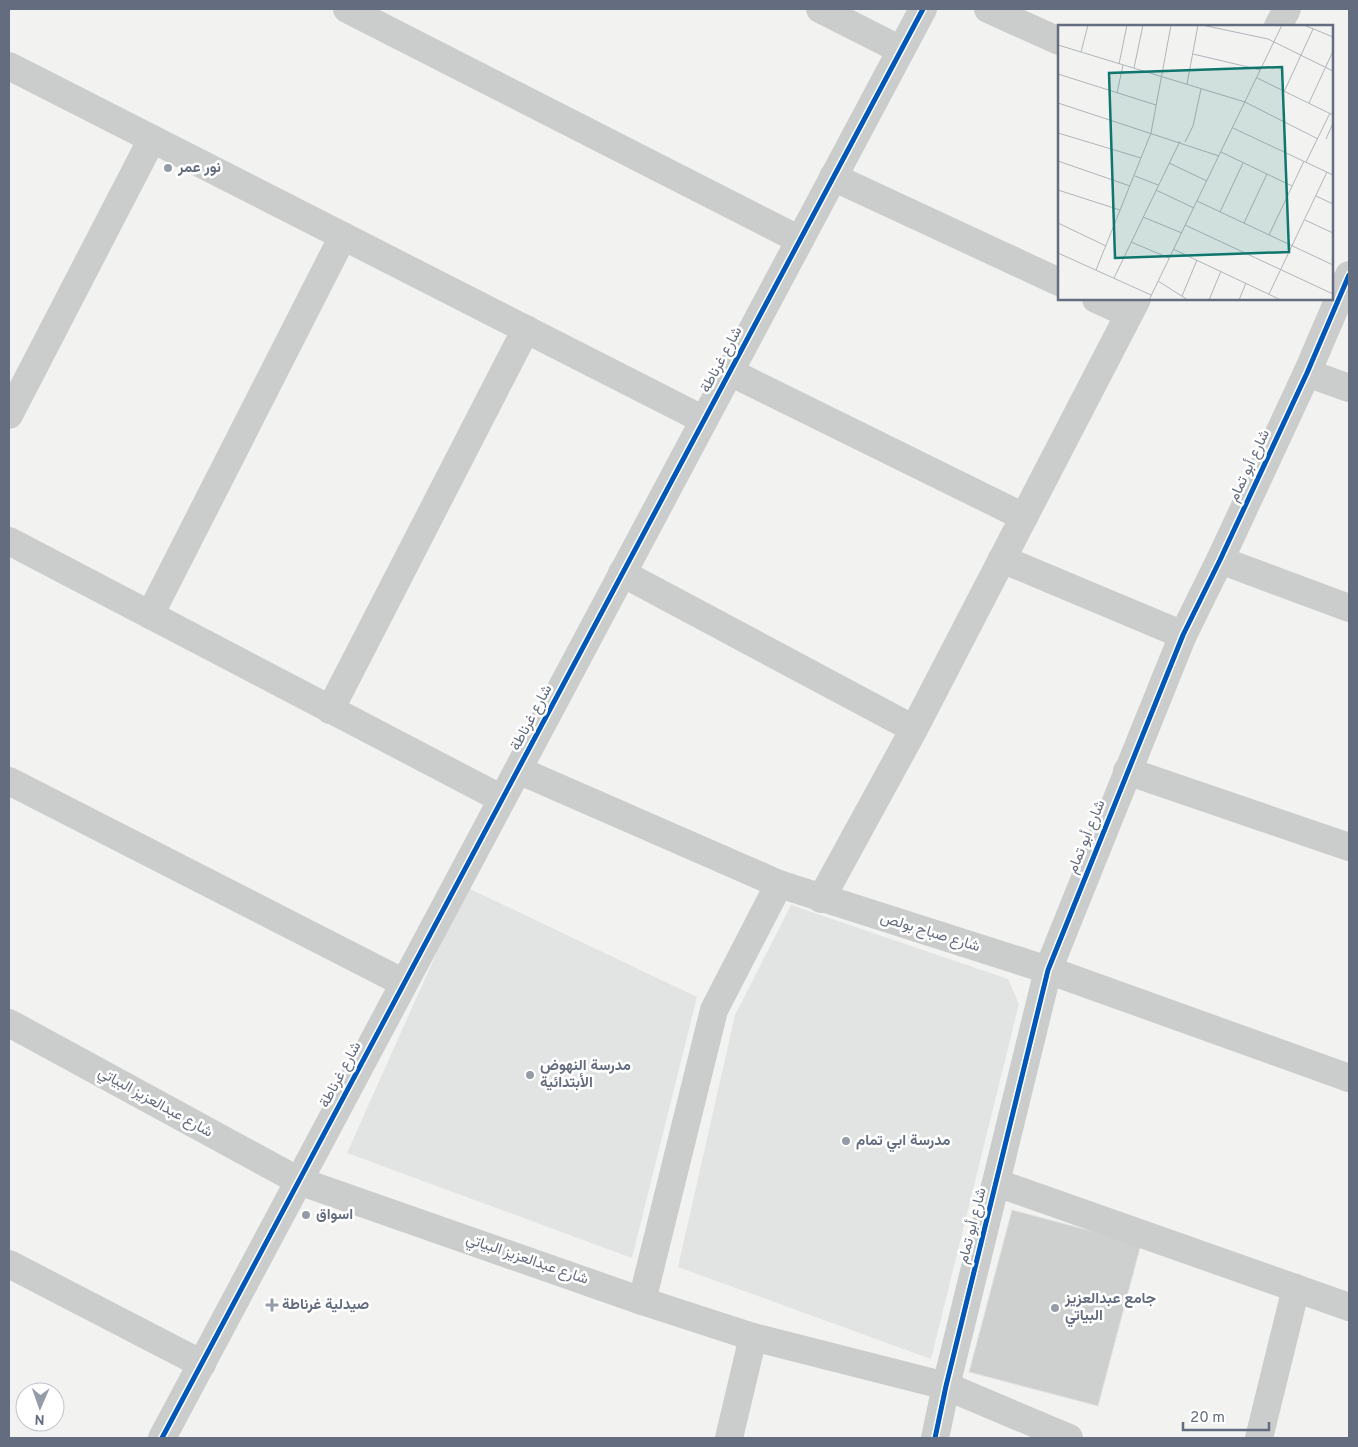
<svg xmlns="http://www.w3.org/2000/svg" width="1358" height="1447" font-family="Overpass,Vazirmatn,sans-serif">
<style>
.built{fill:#e2e3e3}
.building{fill:#cecfcf;stroke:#e2e2e1}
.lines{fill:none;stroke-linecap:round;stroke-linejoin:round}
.minor{stroke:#cbcccc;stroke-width:28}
.cycleway-casing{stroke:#fff;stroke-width:8}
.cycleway{stroke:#0057b8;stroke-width:5}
.poi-dot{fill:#969ca7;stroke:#fff;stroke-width:2}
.labels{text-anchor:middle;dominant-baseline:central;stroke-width:5;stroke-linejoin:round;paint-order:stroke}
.poi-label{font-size:15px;font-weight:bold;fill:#646d7f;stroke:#fff;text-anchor:start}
.street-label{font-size:15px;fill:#646d7f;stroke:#fff}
.inset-road{fill:none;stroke:#b0b5bc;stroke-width:1}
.view{fill:#0f766e;fill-opacity:0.15;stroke:#0f766e;stroke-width:2.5}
.inset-edge{fill:none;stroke:#646d7f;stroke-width:2.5}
</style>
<rect width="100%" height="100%" fill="#f2f3f1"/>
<g class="built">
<polygon points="466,887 697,997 632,1258 347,1153"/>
<polygon points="791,905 1008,979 1019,1004 931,1359 678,1267 735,1015"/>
</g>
<polygon class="building" points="1012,1210 1141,1244 1098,1406 969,1372"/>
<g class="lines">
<g class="minor">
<polyline points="347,9 800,240"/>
<polyline points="820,9 901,50"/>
<polyline points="988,9 1059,41"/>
<polyline points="1278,26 1287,9"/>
<polyline points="9,66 704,420"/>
<polyline points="833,177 1059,282"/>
<polyline points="1096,299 1129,314"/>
<polyline points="730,372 1024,517"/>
<polyline points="1307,373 1349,388"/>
<polyline points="9,415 152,139"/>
<polyline points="9,541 502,799"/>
<polyline points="1002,559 1183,635"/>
<polyline points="1220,560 1349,608"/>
<polyline points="622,573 914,729"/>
<polyline points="150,615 343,236"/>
<polyline points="330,710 526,329"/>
<polyline points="518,770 779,884 1048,970 1349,1078"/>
<polyline points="1127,771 1349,847"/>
<polyline points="9,781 404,983"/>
<polyline points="821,899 914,729 1137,299"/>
<polyline points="9,1023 299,1181 642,1301 753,1337 946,1386 1069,1438"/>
<polyline points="997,1183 1349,1307"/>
<polyline points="9,1264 202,1364"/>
<polyline points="642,1301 714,1010 779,884"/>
<polyline points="162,1438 923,9"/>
<polyline points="729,1438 753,1337"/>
<polyline points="935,1438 946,1386 1048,970 1183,635 1220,560 1307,373 1349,275"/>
<polyline points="1259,1438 1296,1288"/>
</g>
<defs>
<g id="cycleway">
<polyline points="162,1438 923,9"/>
<polyline points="935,1438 946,1386 1048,970 1183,635 1220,560 1307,373 1349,275"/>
</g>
</defs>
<use href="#cycleway" class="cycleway-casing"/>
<use href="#cycleway" class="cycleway"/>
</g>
<g class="poi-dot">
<circle cx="168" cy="168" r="5"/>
<circle cx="530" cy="1075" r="5"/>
<circle cx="846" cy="1141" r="5"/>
<circle cx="306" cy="1215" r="5"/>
<path d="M269.5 1297.5h5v5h5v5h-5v5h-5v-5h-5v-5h5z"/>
<circle cx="1055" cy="1308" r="5"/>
</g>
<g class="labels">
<g class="poi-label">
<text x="178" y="168">نور عمر</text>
<text x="540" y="1066">مدرسة النهوض<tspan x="540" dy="17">الأبتدائية</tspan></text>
<text x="856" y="1141">مدرسة ابي تمام</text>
<text x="316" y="1215">اسواق</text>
<text x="1065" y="1299">جامع عبدالعزيز<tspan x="1065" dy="17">البياتي</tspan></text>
<text x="282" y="1305">صيدلية غرناطة</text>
</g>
<g class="street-label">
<text transform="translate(722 360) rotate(-62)">شارع غرناطة</text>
<text transform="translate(1250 466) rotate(-65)">شارع أبو تمام</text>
<text transform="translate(532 718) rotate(-62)">شارع غرناطة</text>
<text transform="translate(1087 837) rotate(-68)">شارع أبو تمام</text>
<text transform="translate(930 933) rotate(17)">شارع صباح بولص</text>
<text transform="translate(341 1075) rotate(-62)">شارع غرناطة</text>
<text transform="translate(155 1103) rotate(29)">شارع عبدالعزيز البياتي</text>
<text transform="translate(973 1226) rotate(-76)">شارع أبو تمام</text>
<text transform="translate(527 1260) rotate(19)">شارع عبدالعزيز البياتي</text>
</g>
</g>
<g transform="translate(1058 25)">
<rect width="275" height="275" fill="#f2f3f1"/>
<path class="inset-road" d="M144 0 210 14 275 46M246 0 275 12M0 20 187 77 260 114M23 27 30 0M135 29 203 45M61 39 69 0M76 43 85 0M0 49 98 80M199 53 275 90M129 59 140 0M226 67 255 4M59 68 65 40M0 78 161 131M251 78 275 26M175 103 275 150M0 108 83 133M268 114 275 98M127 117 135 101 143 64M163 127 234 161M0 136 72 161M248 137 272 88M111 138 149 156M77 151 100 160M0 165 62 185M98 165 136 183M258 171 275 179M139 176 275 240M162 187 185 138M85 192 124 208M247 195 275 208M0 198 48 221M186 198 209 149M127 200 275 269M211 210 246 136M73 217 111 233M115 224 223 275M0 228 93 270M38 245 93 108 113 0M56 253 122 116M100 256 130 275M211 269 269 147M124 271 139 235M91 275 224 0M151 275 163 246M181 275 188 258"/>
<path class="view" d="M224 42 231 227 57 233 51 48Z"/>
<rect width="275" height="275" class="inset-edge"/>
</g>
<rect width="1358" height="1447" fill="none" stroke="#646d7f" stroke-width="20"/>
<g transform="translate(40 1407) rotate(182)"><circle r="24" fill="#ffffff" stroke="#c1c5cc"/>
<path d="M0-4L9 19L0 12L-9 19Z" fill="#969ca7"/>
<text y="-8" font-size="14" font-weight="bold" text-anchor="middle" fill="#646d7f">N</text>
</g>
<path d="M1183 1422v8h86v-8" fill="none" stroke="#646d7f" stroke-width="2.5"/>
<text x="1190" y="1422" font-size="15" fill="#646d7f" stroke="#ffffff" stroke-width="4" paint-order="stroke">20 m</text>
</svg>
